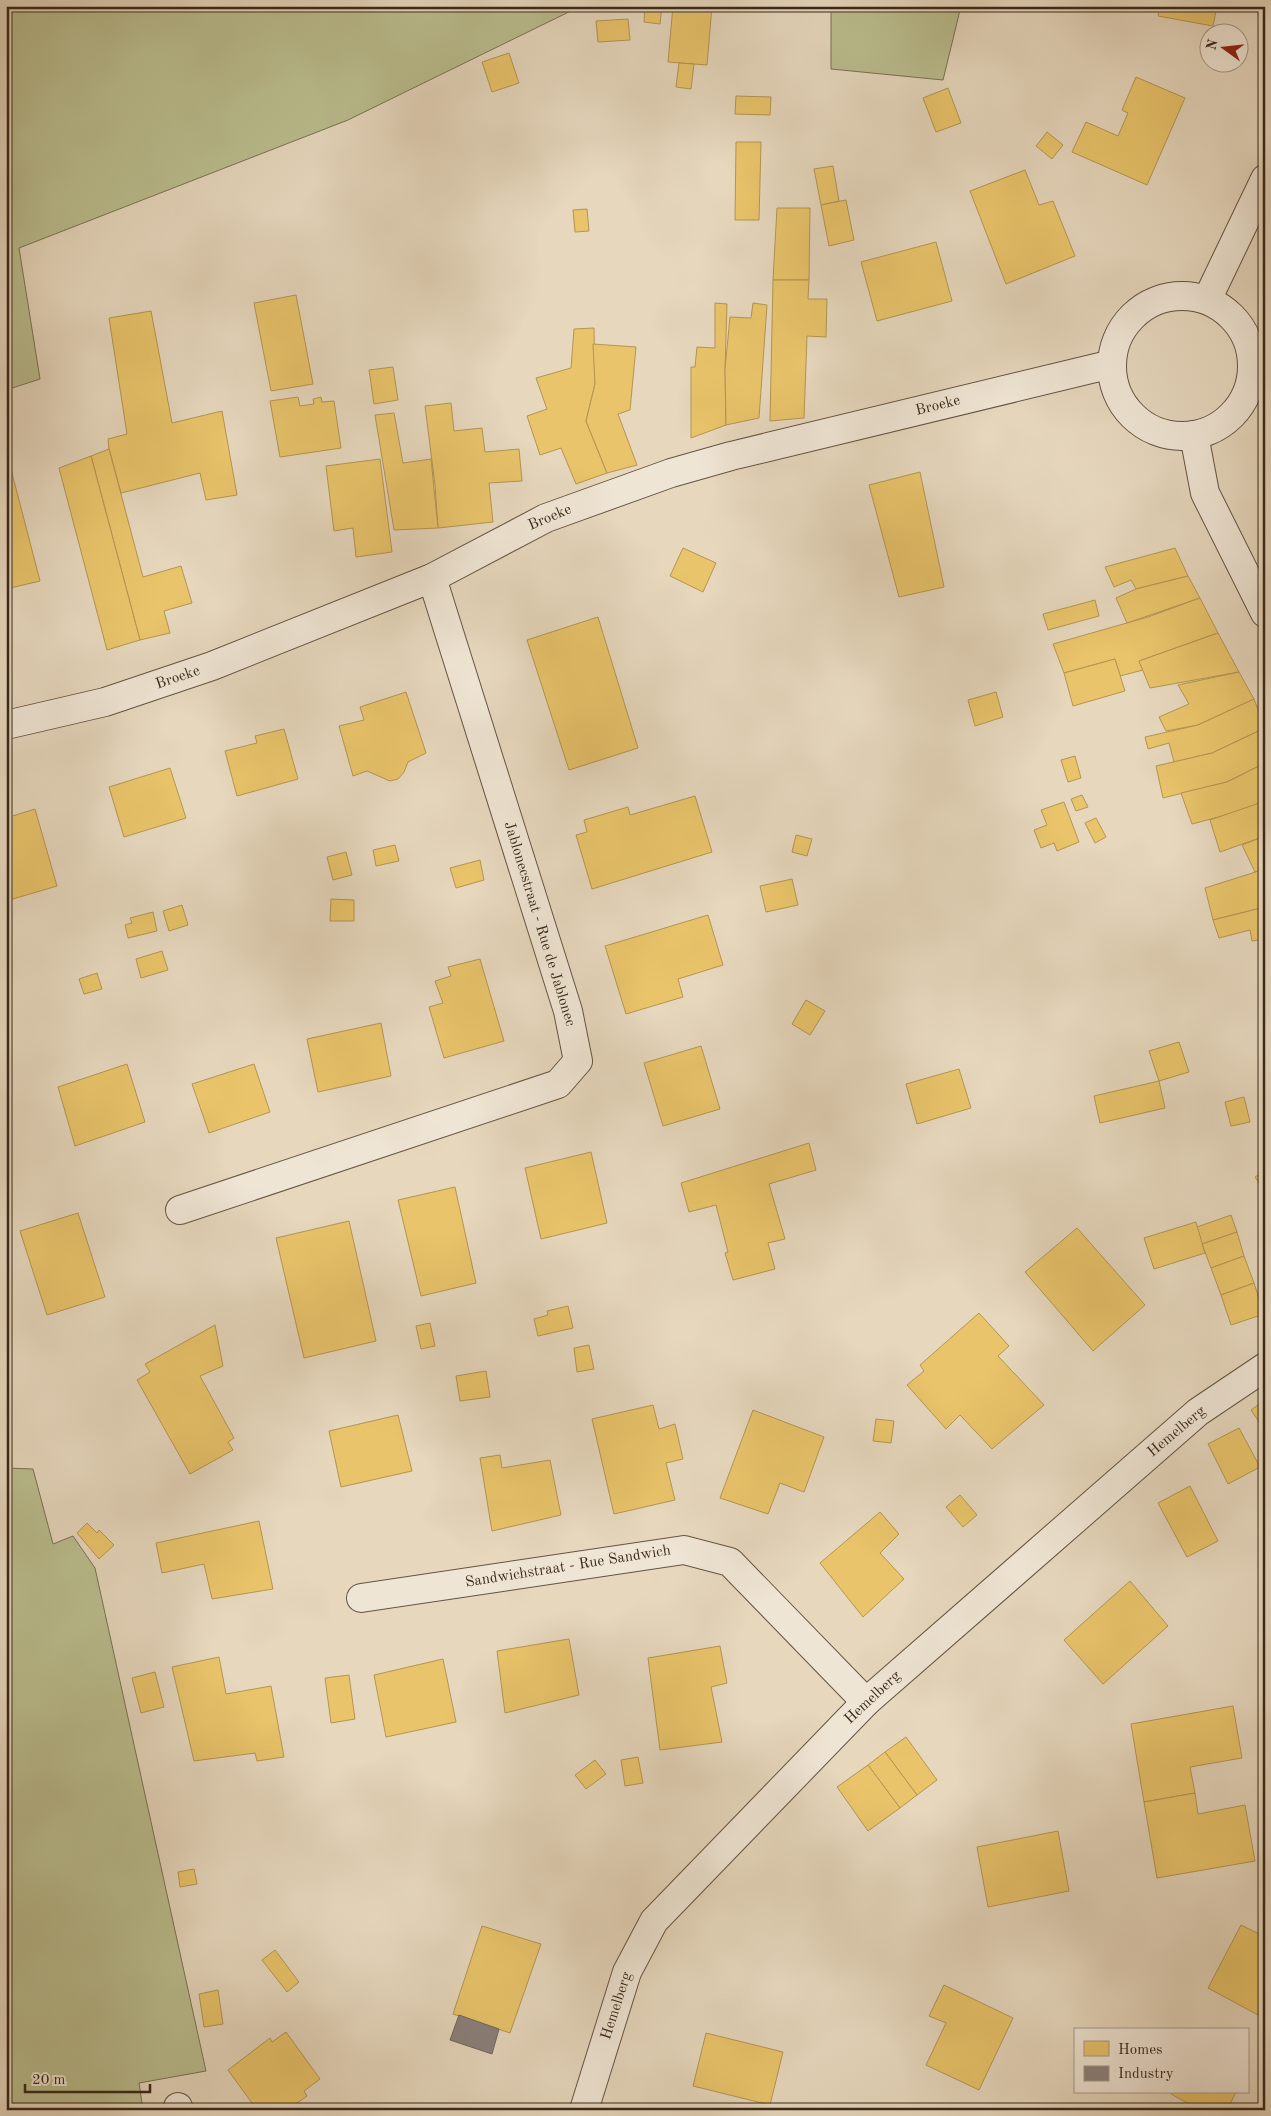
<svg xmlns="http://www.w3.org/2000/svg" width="1271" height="2116" font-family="'Old Standard TT',serif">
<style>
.green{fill:#babd8e;stroke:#797254}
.homes{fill:#e9c46a;stroke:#b49552}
.industry{fill:#8a817c;stroke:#71665e}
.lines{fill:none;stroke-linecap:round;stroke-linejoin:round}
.minor-casing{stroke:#645442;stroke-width:30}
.minor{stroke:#efe5d4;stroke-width:28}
.labels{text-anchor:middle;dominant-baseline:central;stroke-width:5;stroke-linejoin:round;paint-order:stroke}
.street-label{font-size:15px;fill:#382819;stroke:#efe5d4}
</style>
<rect width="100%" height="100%" fill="#e6d7bd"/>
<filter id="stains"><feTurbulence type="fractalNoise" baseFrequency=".004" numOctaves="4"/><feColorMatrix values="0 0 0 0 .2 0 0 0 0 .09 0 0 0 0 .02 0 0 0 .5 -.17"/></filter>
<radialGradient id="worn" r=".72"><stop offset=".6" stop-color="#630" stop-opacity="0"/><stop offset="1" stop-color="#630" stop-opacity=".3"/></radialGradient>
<g class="green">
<polygon points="6,6 581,6 348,120 19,248 40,379 6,390"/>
<polygon points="831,6 961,6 943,80 831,69"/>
<polygon points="6,1468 33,1469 53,1544 73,1536 95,1568 206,2071 139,2083 143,2110 6,2110"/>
</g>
<g class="homes">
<polygon points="645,6 662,6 660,24 644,22"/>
<polygon points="673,6 712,6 707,65 668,62"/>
<polygon points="1160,6 1217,6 1213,26 1158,16"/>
<polygon points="628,19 630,40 598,42 596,21"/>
<polygon points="509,53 519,83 492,92 482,62"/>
<polygon points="679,63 694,64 691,89 676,87"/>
<polygon points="1136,77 1185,98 1147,185 1072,152 1086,122 1118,136 1128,113 1122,110"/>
<polygon points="948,88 961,123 936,132 923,98"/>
<polygon points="736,96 771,97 770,115 735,114"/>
<polygon points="1047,132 1063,145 1052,159 1036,146"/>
<polygon points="736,142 761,142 759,220 735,220"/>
<polygon points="833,166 839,201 821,205 814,169"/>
<polygon points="1025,170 1039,205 1053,201 1075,256 1006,284 970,191"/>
<polygon points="846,200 854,240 829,246 821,205"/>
<polygon points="777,208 810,208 809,280 773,280"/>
<polygon points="587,209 589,231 575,232 573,210"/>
<polygon points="936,242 952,301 877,321 861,262"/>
<polygon points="773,280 809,280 808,299 827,299 826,337 807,336 804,418 770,421"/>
<polygon points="296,295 313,384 271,391 254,303"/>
<polygon points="715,303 727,304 725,369 726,425 691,438 691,367 695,367 697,347 715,348"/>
<polygon points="753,303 767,305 759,418 726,425 725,369 730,317 751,318"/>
<polygon points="151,311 172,423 222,411 237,495 206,500 200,473 121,493 109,449 108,439 127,434 109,318"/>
<polygon points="594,328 595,384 586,421 607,473 576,484 561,448 540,455 527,416 547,409 536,378 571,368 574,329"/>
<polygon points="593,344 636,347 630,410 618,414 637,465 607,473 586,421 595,384"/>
<polygon points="393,367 398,400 374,404 369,370"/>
<polygon points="298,397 300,406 314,404 313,399 321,397 322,402 334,401 341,448 280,457 270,401"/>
<polygon points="451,403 454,431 482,428 485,452 519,449 522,481 489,483 493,522 438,528 435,485 425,406"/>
<polygon points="394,413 403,463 431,459 438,528 394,530 375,415"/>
<polygon points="109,449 143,577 181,566 192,603 164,611 170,633 140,640 91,456"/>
<polygon points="6,450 40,581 6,589"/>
<polygon points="91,456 140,640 107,650 59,468"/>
<polygon points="380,459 392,552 356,557 353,528 334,531 326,466"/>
<polygon points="920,472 944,587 899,597 869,485"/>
<polygon points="683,548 716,563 703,592 670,576"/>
<polygon points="1175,548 1188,576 1136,589 1131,580 1114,587 1105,567"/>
<polygon points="1188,576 1200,598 1127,623 1116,598 1136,589"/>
<polygon points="1200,598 1218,633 1139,661 1143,670 1120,676 1115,659 1064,673 1053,644 1148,617"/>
<polygon points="1095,600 1099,616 1048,630 1043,614"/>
<polygon points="598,617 638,748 569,770 527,640"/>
<polygon points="1218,633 1239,672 1150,688 1139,661"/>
<polygon points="1115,659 1125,691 1073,706 1064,673"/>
<polygon points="1239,672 1254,699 1198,725 1166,731 1159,717 1189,704 1178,685"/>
<polygon points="406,692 426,753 408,762 404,772 398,779 390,781 367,771 353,776 339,726 364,720 360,707"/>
<polygon points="996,692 1003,717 975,726 968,700"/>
<polygon points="1254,699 1265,728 1212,753 1174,762 1169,743 1148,749 1145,737 1198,725"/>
<polygon points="1265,728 1265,763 1227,782 1163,798 1156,766 1212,753"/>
<polygon points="284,729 298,779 237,796 225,751 257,743 255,736"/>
<polygon points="1075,756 1081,778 1068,782 1061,760"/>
<polygon points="1265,763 1265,801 1241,811 1192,824 1181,793 1227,782"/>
<polygon points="170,768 186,818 124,837 109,787"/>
<polygon points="1082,795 1088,807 1076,811 1071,799"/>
<polygon points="695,796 712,852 592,889 576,835 587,832 584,820 628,807 630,815"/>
<polygon points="1265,801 1265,836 1220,852 1210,820"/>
<polygon points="1064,802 1079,842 1057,851 1054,843 1041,848 1034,830 1047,825 1041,810"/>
<polygon points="35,809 57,886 6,901 6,818"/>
<polygon points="1096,818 1106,837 1095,843 1085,823"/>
<polygon points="796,835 812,839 807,856 792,852"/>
<polygon points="1265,836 1265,869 1255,872 1242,845"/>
<polygon points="395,845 399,861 376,866 373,850"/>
<polygon points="346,852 352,875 333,880 327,857"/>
<polygon points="480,860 484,880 456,888 450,868"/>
<polygon points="1265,869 1265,907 1213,920 1205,888"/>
<polygon points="792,879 798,905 766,912 760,886"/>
<polygon points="331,899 354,900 354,921 330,921"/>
<polygon points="182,905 188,925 169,931 163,911"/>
<polygon points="1265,907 1265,939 1252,941 1250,930 1219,938 1213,920"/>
<polygon points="153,912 157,931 128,938 125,925 132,923 130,918"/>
<polygon points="708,915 723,965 678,979 683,997 626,1014 605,946"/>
<polygon points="162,951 168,970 141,978 136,959"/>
<polygon points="480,959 504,1041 444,1058 429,1007 443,1003 435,981 451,976 448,967"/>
<polygon points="97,973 102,989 84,994 79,979"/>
<polygon points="806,1000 825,1011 810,1035 792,1024"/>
<polygon points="381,1023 391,1076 318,1092 307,1039"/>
<polygon points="1179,1042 1189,1072 1159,1081 1149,1051"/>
<polygon points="701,1046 720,1109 663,1126 644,1063"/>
<polygon points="127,1064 145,1122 75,1146 58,1087"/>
<polygon points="254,1064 270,1112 209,1133 192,1084"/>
<polygon points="959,1069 971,1108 917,1124 906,1084"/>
<polygon points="1159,1081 1165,1108 1100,1123 1094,1096"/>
<polygon points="1244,1097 1250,1122 1231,1126 1225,1102"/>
<polygon points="809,1143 816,1170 769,1184 785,1239 768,1243 775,1269 733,1280 725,1253 728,1252 716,1205 689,1212 681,1183"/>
<polygon points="591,1152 607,1223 541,1239 525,1168"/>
<polygon points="1265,1171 1265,1192 1255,1177"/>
<polygon points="455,1187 476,1283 421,1296 398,1200"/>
<polygon points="78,1213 105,1297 47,1315 20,1231"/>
<polygon points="1231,1215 1237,1232 1202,1244 1197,1227"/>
<polygon points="349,1221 376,1341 304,1358 276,1238"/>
<polygon points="1196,1222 1205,1253 1154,1269 1144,1238"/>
<polygon points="1077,1228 1145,1305 1093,1351 1025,1272"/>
<polygon points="1237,1232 1244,1256 1211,1268 1202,1244"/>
<polygon points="1244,1256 1254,1283 1221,1295 1211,1268"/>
<polygon points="1254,1283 1264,1314 1231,1325 1221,1295"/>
<polygon points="568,1306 573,1328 538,1336 534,1319 548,1315 547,1311"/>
<polygon points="979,1313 1009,1346 998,1356 1044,1405 992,1449 960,1415 946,1429 907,1385 924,1371 920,1365"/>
<polygon points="430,1323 435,1346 421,1349 416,1326"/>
<polygon points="215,1325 223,1366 200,1376 234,1438 228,1442 233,1450 190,1474 137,1380 150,1372 145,1364"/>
<polygon points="589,1345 594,1369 577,1372 574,1348"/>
<polygon points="486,1371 490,1397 460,1401 456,1376"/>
<polygon points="1265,1400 1265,1431 1251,1410"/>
<polygon points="653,1405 659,1429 675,1424 683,1459 666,1463 675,1500 614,1514 592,1419"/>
<polygon points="753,1410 824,1437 804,1492 780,1483 768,1514 720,1498"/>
<polygon points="398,1415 412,1471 341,1487 329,1431"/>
<polygon points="876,1419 894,1421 891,1443 873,1441"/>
<polygon points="1239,1428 1260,1467 1228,1484 1208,1444"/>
<polygon points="500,1455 502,1468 550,1460 561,1515 492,1531 480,1458"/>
<polygon points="1190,1486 1218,1541 1187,1557 1158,1503"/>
<polygon points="960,1495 977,1515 963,1527 946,1507"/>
<polygon points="880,1512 899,1534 880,1553 904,1579 863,1617 820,1563"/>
<polygon points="259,1521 273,1589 212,1599 204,1564 162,1573 156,1543"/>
<polygon points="87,1523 97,1533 99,1530 114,1545 99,1559 77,1533"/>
<polygon points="1130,1581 1168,1626 1103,1684 1064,1640"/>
<polygon points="569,1639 579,1695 505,1713 497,1651"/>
<polygon points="720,1646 727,1683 711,1687 722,1742 660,1750 648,1658"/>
<polygon points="219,1657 226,1694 271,1686 284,1757 257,1761 255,1753 194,1761 172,1667"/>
<polygon points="443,1659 456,1722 386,1737 374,1675"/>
<polygon points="155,1672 164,1707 141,1713 132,1678"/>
<polygon points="349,1675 355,1719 331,1723 325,1678"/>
<polygon points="1233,1706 1242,1758 1190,1767 1195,1793 1144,1802 1131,1724"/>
<polygon points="906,1737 937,1780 917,1795 885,1752"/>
<polygon points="885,1752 917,1795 900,1808 868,1765"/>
<polygon points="638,1757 643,1783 625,1786 621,1760"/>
<polygon points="595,1760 606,1774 586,1789 575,1775"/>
<polygon points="868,1765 900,1808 868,1831 837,1787"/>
<polygon points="1195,1793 1198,1814 1245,1805 1255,1861 1157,1878 1144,1802"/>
<polygon points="1058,1831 1069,1891 988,1907 977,1847"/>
<polygon points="194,1869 197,1884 180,1887 178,1872"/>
<polygon points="1241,1925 1265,1937 1265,2001 1258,2015 1208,1988"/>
<polygon points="482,1926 541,1944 510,2033 453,2014"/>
<polygon points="275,1950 299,1982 287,1992 262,1960"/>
<polygon points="944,1985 1013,2018 979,2090 926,2065 946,2023 929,2016"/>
<polygon points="218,1990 223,2024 204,2027 199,1994"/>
<polygon points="286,2032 320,2079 304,2091 307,2096 289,2109 286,2104 278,2110 257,2110 228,2070 270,2038 272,2042"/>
<polygon points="706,2033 783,2052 770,2105 693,2086"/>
<polygon points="1172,2092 1236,2092 1227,2110 1200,2110 1171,2094"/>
</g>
<polygon class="industry" points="459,2015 499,2029 492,2054 450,2040"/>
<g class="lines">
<defs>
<g id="minor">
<circle cx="1182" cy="366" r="70"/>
<polyline points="1207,300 1265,179"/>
<polyline points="1194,435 1205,493 1265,613"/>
<polyline points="6,725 105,702 212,666 432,578 546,518 671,473 731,456 1112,364"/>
<polyline points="180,1210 558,1084 578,1061 568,1011 432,578"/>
<polyline points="361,1598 684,1550 730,1562 866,1702"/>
<polyline points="178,2107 179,2110"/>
<polyline points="584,2110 627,1972 654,1921 866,1702 1198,1412 1265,1367"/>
</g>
</defs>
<use href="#minor" class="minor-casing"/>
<use href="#minor" class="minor"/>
</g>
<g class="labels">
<g class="street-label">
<text transform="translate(938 406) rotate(-14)">Broeke</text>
<text transform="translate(550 518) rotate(-23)">Broeke</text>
<text transform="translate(178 678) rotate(-19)">Broeke</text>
<text transform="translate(539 924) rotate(73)">Jablonecstraat - Rue de Jablonec</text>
<text transform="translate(1177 1432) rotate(-40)">Hemelberg</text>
<text transform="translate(568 1567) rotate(-9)">Sandwichstraat - Rue Sandwich</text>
<text transform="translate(873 1698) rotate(-43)">Hemelberg</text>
<text transform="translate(617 2006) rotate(-72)">Hemelberg</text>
</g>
</g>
<rect width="1271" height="2116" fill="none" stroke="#e6d7bd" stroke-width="25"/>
<rect x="8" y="8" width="1256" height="2101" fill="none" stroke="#382819" stroke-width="2.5"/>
<rect x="12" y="12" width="1246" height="2091" fill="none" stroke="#382819"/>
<rect x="1074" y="2028" width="175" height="65" fill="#efe5d4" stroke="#a69989"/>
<rect x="1084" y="2041" width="25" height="15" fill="#e9c46a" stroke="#a69989"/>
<text x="1118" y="2054" font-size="15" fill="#382819">Homes</text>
<rect x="1084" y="2066" width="25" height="15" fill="#8a817c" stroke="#a69989"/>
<text x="1118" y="2078" font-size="15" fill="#382819">Industry</text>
<g transform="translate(1224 48) rotate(285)"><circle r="24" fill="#efe5d4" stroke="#a69989"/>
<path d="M0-4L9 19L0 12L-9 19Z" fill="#8f2418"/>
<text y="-8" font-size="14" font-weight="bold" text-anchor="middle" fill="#382819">N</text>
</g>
<path d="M25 2084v8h125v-8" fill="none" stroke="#382819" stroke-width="2.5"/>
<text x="32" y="2084" font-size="15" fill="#382819" stroke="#efe5d4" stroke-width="4" paint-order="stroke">20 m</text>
<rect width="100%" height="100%" filter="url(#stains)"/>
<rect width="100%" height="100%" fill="url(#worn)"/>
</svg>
